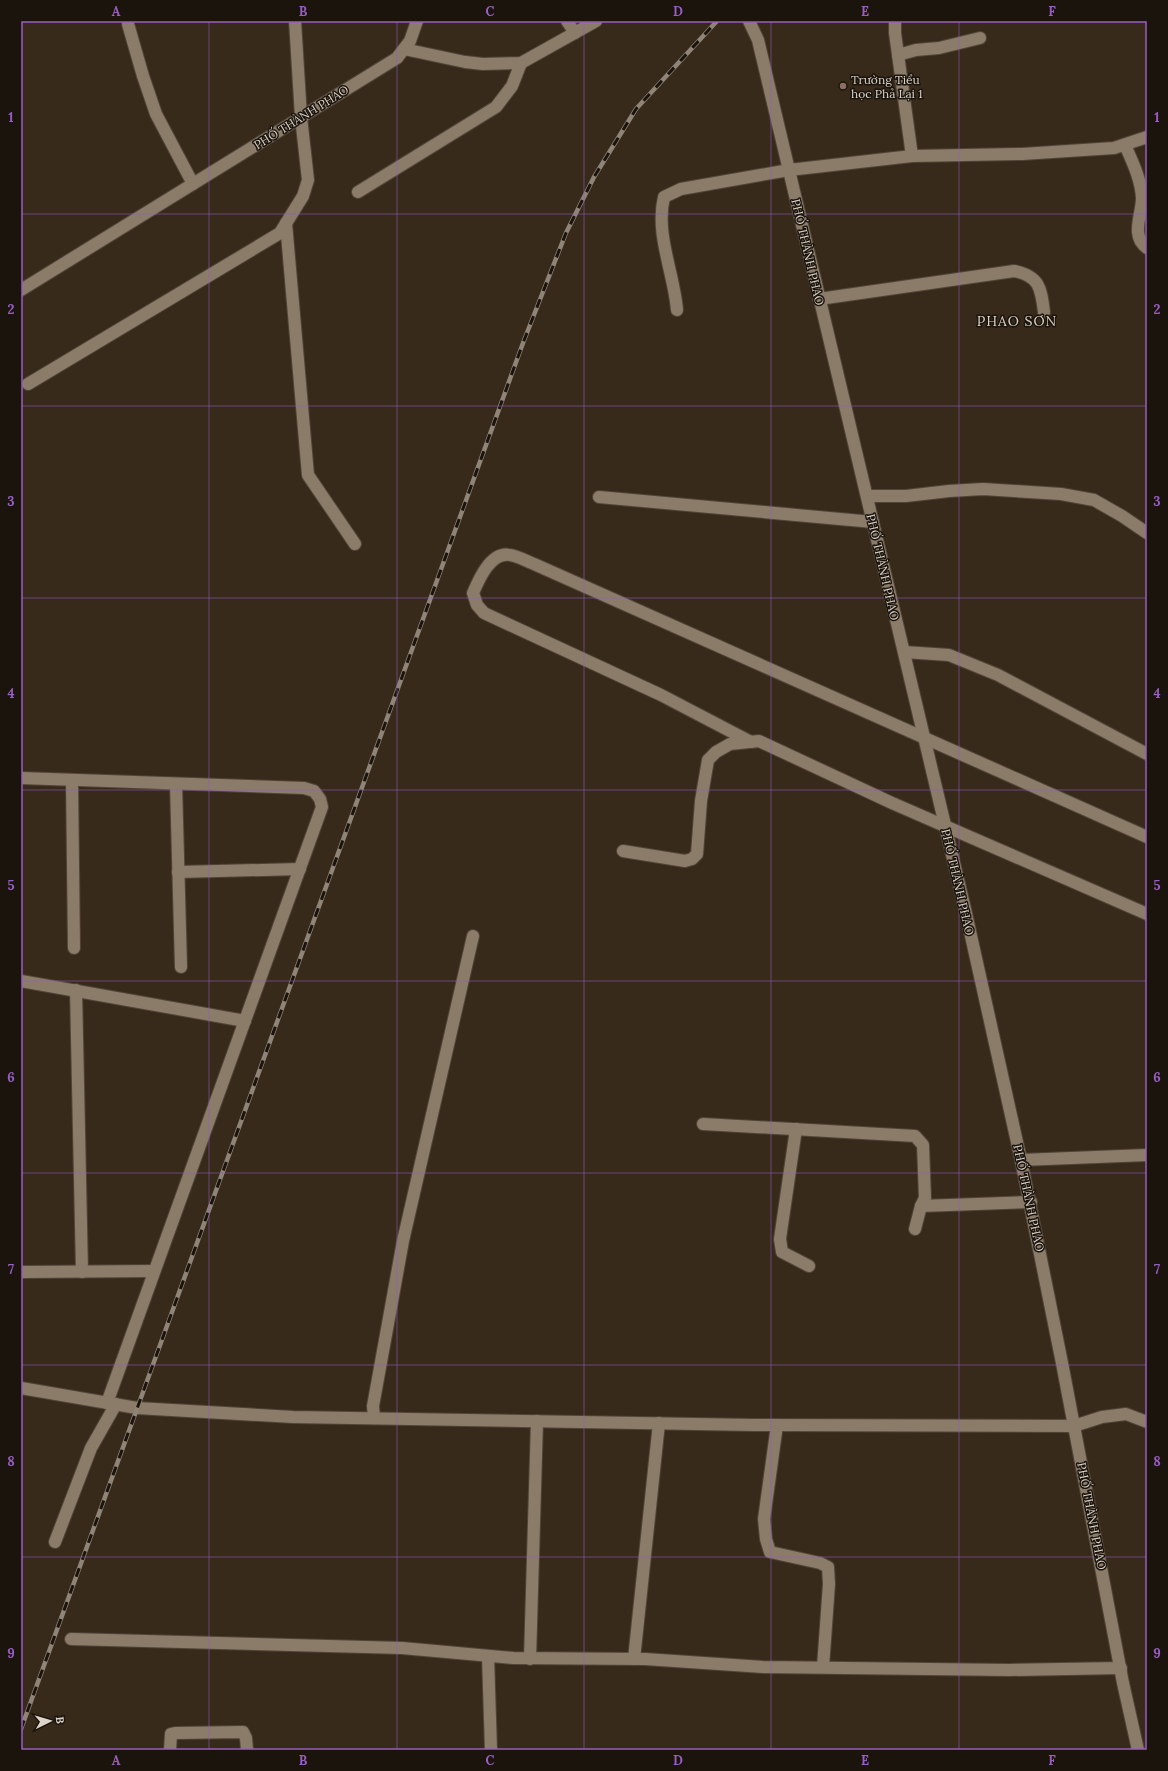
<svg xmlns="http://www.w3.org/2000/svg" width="1168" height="1771" font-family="Lora,serif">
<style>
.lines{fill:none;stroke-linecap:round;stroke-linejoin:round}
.street-casing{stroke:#504538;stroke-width:14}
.secondary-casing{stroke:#504538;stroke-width:14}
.street{stroke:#8b7b69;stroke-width:12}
.secondary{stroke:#8b7b69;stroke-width:12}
.rail-casing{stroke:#8f8478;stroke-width:4.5}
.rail{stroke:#1a140d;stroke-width:3;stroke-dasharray:9;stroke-linecap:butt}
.grid{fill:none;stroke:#985ec2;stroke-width:1;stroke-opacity:0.55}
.education-dot{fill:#8d6e63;stroke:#1a140d;stroke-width:1.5}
.labels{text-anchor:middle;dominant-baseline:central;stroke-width:3;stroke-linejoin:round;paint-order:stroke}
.poi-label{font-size:12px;fill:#ddd4ca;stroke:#1a140d;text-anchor:start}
.street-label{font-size:12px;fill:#ddd4ca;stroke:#1a140d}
.quarter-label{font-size:14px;letter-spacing:1px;fill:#ddd4ca;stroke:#1a140d}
.neatline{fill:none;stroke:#985ec2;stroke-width:1.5}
.grid-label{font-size:13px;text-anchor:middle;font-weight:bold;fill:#985ec2}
</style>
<rect width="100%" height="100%" fill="#382a1b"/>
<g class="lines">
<defs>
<g id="street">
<polyline points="567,21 575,33"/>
<polyline points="895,21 895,33 912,156"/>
<polyline points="128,24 143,76 156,114 193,184"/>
<polyline points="404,49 465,62 483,64 521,63 596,21"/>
<polyline points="898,55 916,50 939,48 980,38"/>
<path d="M1125 145C1132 161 1141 179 1142 198 1142 215 1130 236 1147 248"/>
<polyline points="358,192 496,107 512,86 521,63"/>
<polyline points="286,223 308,475 355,544"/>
<path d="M819 299 1014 271C1040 276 1041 289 1044 312"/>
<path d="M677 310C674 273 655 234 664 197L681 189 789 170 912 156 1022 154 1114 148 1147 137"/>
<polyline points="28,384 280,233 303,196 308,180 301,117 295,21"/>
<polyline points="867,496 906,496 949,491 983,489 1061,494 1094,500 1122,516 1147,533"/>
<polyline points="599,497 873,522"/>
<polyline points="904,652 949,655 998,675 1147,754"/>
<path d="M751 742 661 695 484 613 477 605 473 593C479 579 491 551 510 555 518 556 526 561 534 564L1147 837"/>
<polyline points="21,778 304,788 314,791 320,799 322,807 107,1403"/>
<polyline points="72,780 74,948"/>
<polyline points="176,784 181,967"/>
<polyline points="623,851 685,861 692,859 697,854 701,801 708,760 716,752 730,744 759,741 892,803 1147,914"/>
<polyline points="178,872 300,869"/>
<polyline points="21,981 245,1021"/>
<polyline points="76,990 82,1272"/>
<polyline points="703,1124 915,1136 923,1145 925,1198 921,1206 915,1229"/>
<polyline points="796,1129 780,1239 782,1252 809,1266"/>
<polyline points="1021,1160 1147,1155"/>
<polyline points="921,1206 1031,1202"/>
<polyline points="21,1272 154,1271"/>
<polyline points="21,1388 137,1408 293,1417 753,1425 1074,1426"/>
<polyline points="374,1418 373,1406 403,1241 473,936"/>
<polyline points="777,1425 764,1519 766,1539 770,1552 820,1563 828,1567 829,1584 823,1667"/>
<polyline points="55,1542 91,1448 116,1404"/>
<polyline points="71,1639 402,1648 513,1658 645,1659 763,1667 1009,1670 1121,1668"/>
<polyline points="488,1656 491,1750"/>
<polyline points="530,1659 537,1421"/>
<polyline points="634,1659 659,1423"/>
<polyline points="170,1750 171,1734 176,1733 243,1732 246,1738 247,1750"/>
</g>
<g id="secondary">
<polyline points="749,21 758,40 965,909 1021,1160 1062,1363 1123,1683 1138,1750"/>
<polyline points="21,290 397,58 410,41 417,21"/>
<polyline points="1074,1426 1102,1417 1126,1414 1147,1422"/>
</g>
</defs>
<use href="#street" class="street-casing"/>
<use href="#secondary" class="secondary-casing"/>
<use href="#street" class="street"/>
<use href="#secondary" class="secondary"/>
<defs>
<polyline id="rail" points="21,1729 523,343 566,233 594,177 636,109 717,21"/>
</defs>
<use href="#rail" class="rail-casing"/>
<use href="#rail" class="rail"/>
</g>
<path class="grid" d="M209 21V1750M397 21V1750M584 21V1750M771 21V1750M959 21V1750M21 214H1147M21 406H1147M21 598H1147M21 790H1147M21 981H1147M21 1173H1147M21 1365H1147M21 1557H1147"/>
<circle class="education-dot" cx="843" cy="86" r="4"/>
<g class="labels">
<g class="poi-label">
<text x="851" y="79">Trường Tiểu<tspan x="851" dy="14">học Phả Lại 1</tspan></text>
</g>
<g class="street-label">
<text transform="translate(301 117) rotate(-32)">PHỐ THÀNH PHAO</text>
<text transform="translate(808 252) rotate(77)">PHỐ THÀNH PHAO</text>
<text transform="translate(883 567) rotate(77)">PHỐ THÀNH PHAO</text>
<text transform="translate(958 882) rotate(77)">PHỐ THÀNH PHAO</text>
<text transform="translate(1029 1198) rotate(78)">PHỐ THÀNH PHAO</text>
<text transform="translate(1092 1516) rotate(79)">PHỐ THÀNH PHAO</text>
</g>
<g class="quarter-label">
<text x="1017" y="321">PHAO SƠN</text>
</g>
</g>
<rect width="1168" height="1771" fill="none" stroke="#1a140d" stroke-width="44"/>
<g transform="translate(50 1721) rotate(85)" stroke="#1a140d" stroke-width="3" paint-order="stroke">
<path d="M0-3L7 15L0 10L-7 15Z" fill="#ddd4ca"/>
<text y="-6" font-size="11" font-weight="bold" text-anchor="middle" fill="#ddd4ca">B</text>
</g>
<rect x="22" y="22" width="1124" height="1727" class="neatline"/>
<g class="grid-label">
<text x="116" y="16">A</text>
<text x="303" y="16">B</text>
<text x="490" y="16">C</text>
<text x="678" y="16">D</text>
<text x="865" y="16">E</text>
<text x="1052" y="16">F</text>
<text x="11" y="122">1</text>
<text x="1157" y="122">1</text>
<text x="11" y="314">2</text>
<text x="1157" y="314">2</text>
<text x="11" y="506">3</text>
<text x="1157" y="506">3</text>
<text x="11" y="698">4</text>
<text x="1157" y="698">4</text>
<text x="11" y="890">5</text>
<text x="1157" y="890">5</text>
<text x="11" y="1082">6</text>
<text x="1157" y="1082">6</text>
<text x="11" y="1274">7</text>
<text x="1157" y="1274">7</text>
<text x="11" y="1466">8</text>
<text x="1157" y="1466">8</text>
<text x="11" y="1658">9</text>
<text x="1157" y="1658">9</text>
<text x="116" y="1765">A</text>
<text x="303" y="1765">B</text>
<text x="490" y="1765">C</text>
<text x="678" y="1765">D</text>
<text x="865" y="1765">E</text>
<text x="1052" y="1765">F</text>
</g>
</svg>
